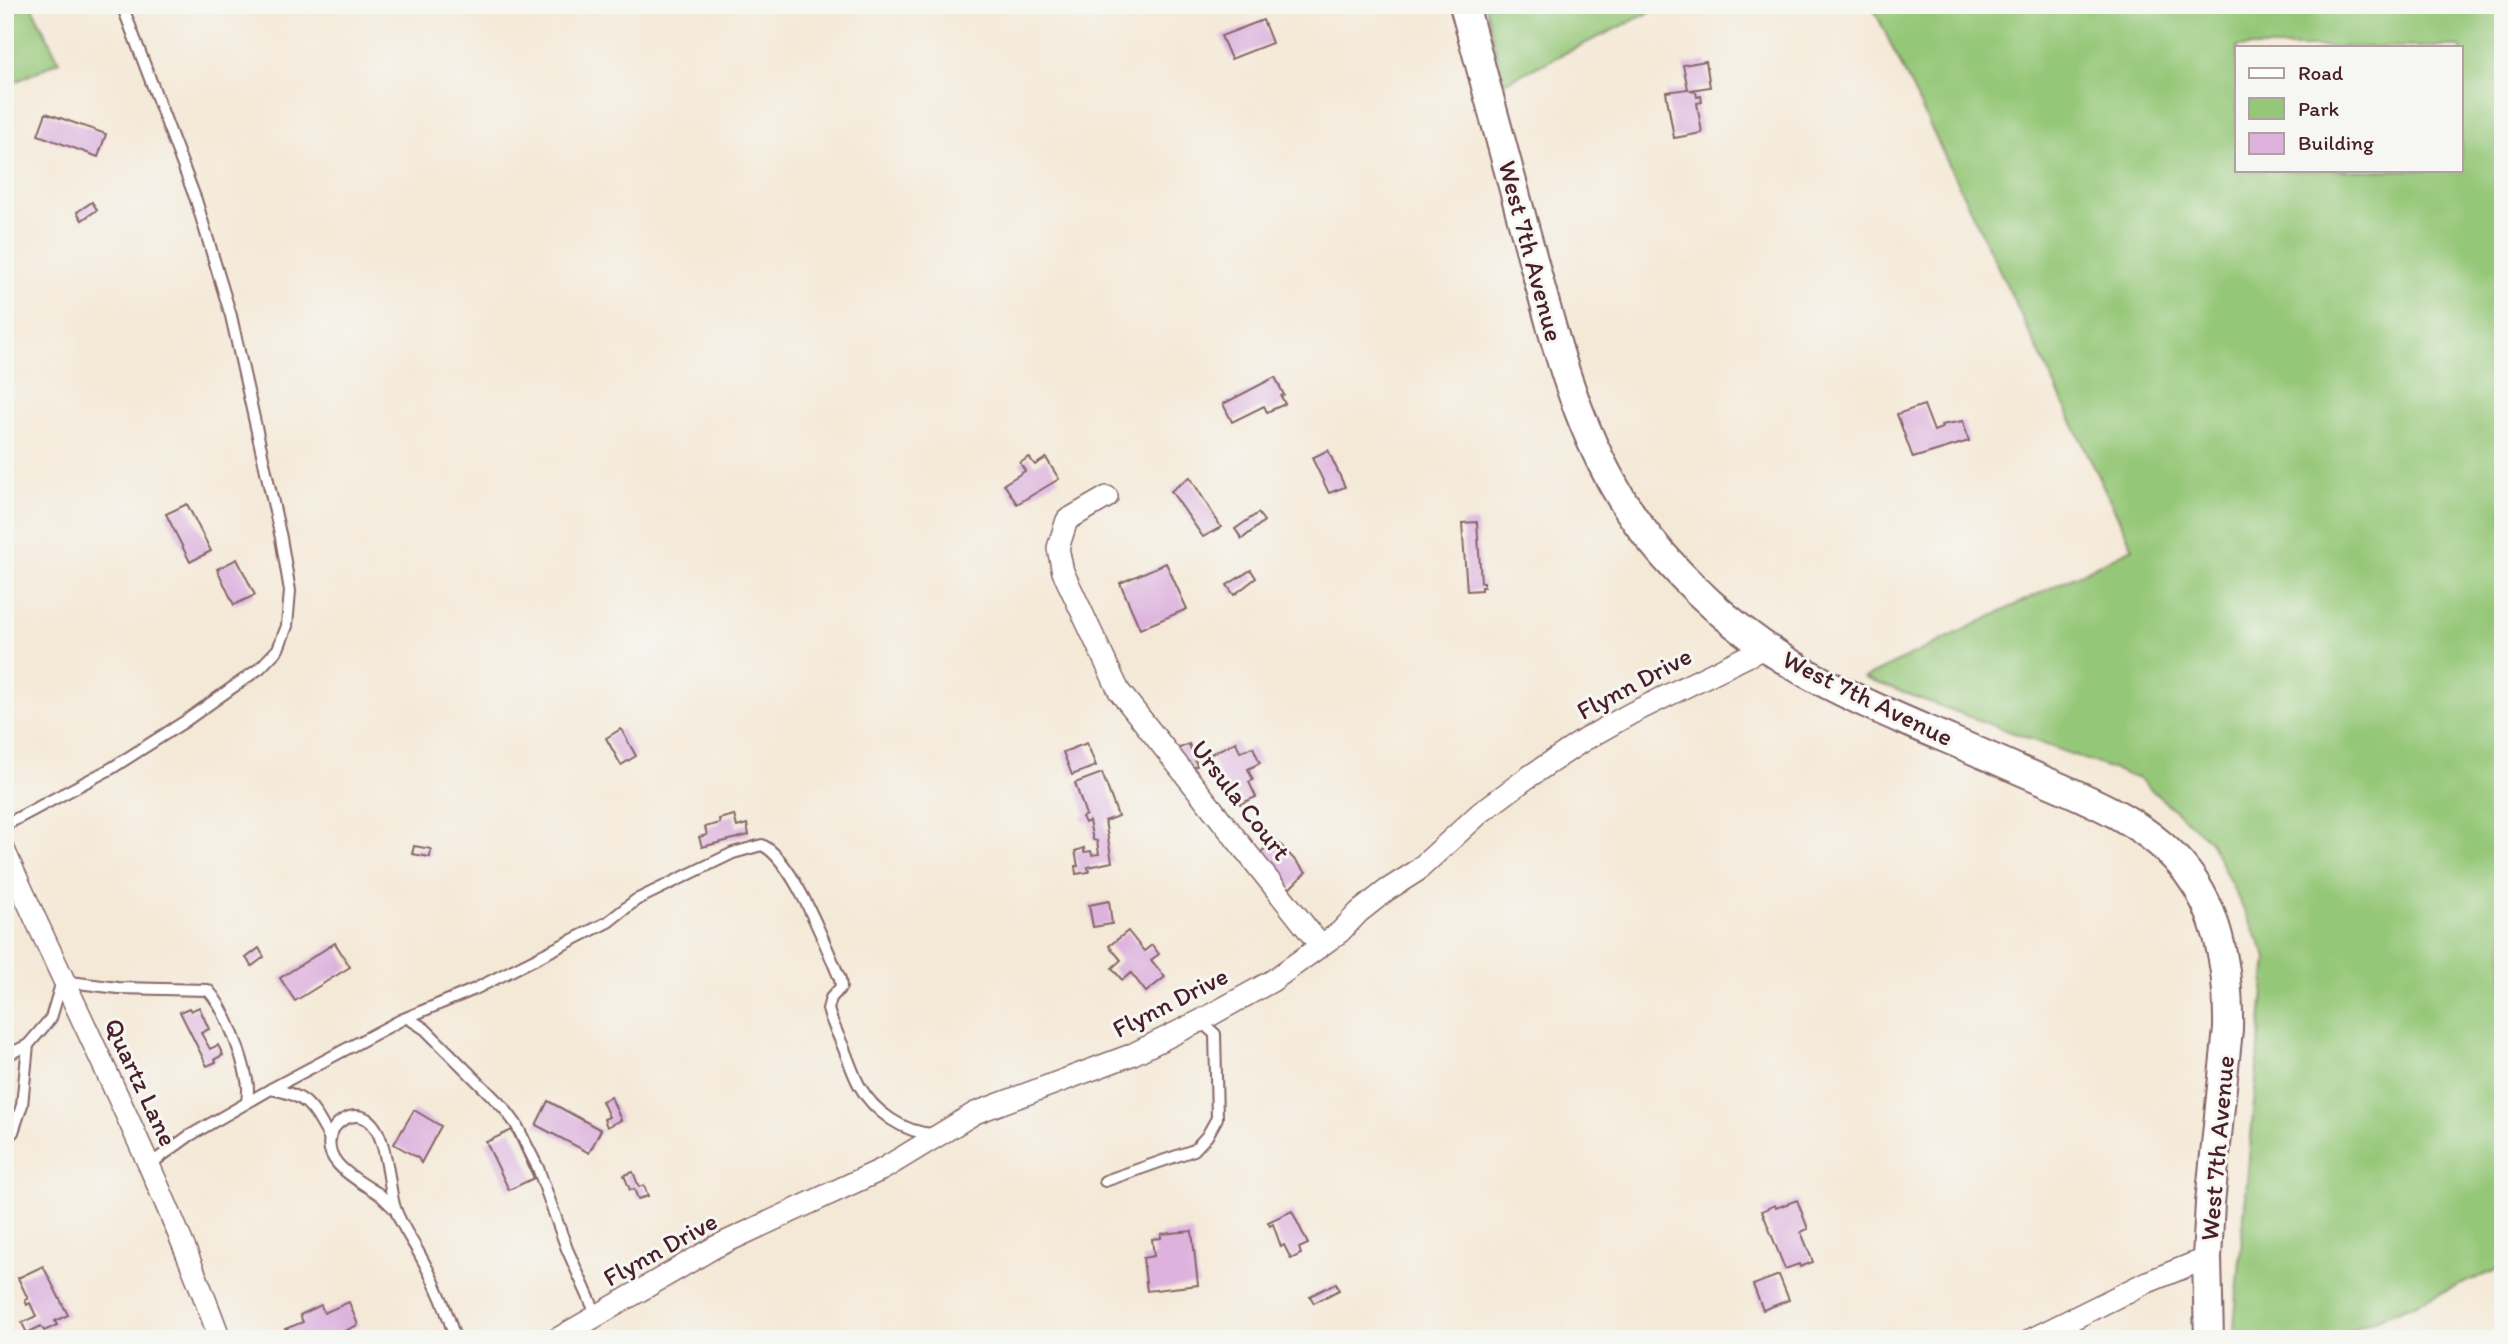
<svg xmlns="http://www.w3.org/2000/svg" width="2508" height="1344" font-family="Itim,sans-serif">
<style>
.green{fill:#95c778;stroke:#707352;stroke-width:2;fill-rule:evenodd}
.building{fill:#ddb3de}
.lines{fill:none;stroke-linecap:round;stroke-linejoin:round}
.lane-casing{stroke:#866667;stroke-width:14}
.street-casing{stroke:#866667;stroke-width:24}
.secondary-casing{stroke:#866667;stroke-width:32}
.lane{stroke:#fff;stroke-width:10}
.street{stroke:#fff;stroke-width:21}
.secondary{stroke:#fff;stroke-width:28}
.labels{text-anchor:middle;dominant-baseline:central;stroke-width:6;stroke-linejoin:round;paint-order:stroke}
.street-label{font-size:26px;fill:#4a1f2b;stroke:#f6f6f2}
</style>
<rect width="100%" height="100%" fill="#f6f6f2"/>
<filter id="ink" filterUnits="userSpaceOnUse"><feTurbulence type="fractalNoise" baseFrequency=".0143" numOctaves="2"/><feDisplacementMap in="SourceGraphic" scale="14" xChannelSelector="R" yChannelSelector="G"/><feConvolveMatrix kernelMatrix="1 2 1 2 8 2 1 2 1" color-interpolation-filters="sRGB"/></filter>
<filter id="wash" filterUnits="userSpaceOnUse"><feTurbulence type="fractalNoise" baseFrequency=".00686" numOctaves="4" result="noise"/><feDisplacementMap in="SourceGraphic" scale="28" xChannelSelector="R" yChannelSelector="G"/><feGaussianBlur stdDeviation="1.57" result="paint"/><feColorMatrix in="noise" values="0 0 0 0 0 0 0 0 0 0 0 0 0 0 0 0 0 1.4 0 .05"/><feComposite in="paint" operator="in"/></filter>
<g filter="url(#wash)">
<rect width="100%" height="100%" fill="#f4e9d7"/>
<g class="green">
<polygon points="5,5 31,5 59,61 5,87"/>
<polygon points="1485,5 1665,5 1503,83"/>
<path d="M1872 5H2503V1267L2329 1339H2233L2267 957 2210 841 2139 779 1864 678 2133 548ZM2237 47H2461V170H2237Z"/>
</g>
<g id="blocks">
<g class="building">
<polygon points="1263,20 1272,43 1231,59 1221,36"/>
<polygon points="1706,61 1710,87 1691,90 1696,92 1697,97 1701,96 1702,102 1697,103 1702,133 1674,138 1666,92 1688,89 1683,65"/>
<polygon points="46,113 106,134 98,157 38,135"/>
<polygon points="92,202 97,210 82,220 77,212"/>
<polygon points="1275,377 1284,395 1281,396 1285,404 1267,412 1264,406 1232,422 1223,404"/>
<polygon points="1924,405 1934,431 1942,428 1941,425 1963,421 1969,441 1913,458 1897,414"/>
<polygon points="1328,450 1345,487 1329,493 1312,458"/>
<polygon points="1029,457 1035,465 1046,458 1059,479 1017,504 1004,484 1025,471 1020,463"/>
<polygon points="1190,477 1221,527 1203,537 1171,491"/>
<polygon points="187,504 211,551 190,562 166,514"/>
<polygon points="1258,513 1264,521 1242,539 1235,529"/>
<polygon points="1477,522 1481,582 1484,582 1484,587 1481,587 1481,590 1467,591 1462,523"/>
<polygon points="237,559 255,595 234,605 217,569"/>
<polygon points="1166,563 1187,609 1140,629 1120,583"/>
<polygon points="1251,570 1256,578 1234,595 1227,585"/>
<polygon points="621,729 636,756 621,765 606,738"/>
<polygon points="1236,742 1240,752 1253,747 1260,763 1248,769 1253,780 1249,782 1256,797 1240,804 1233,789 1227,792 1210,754"/>
<polygon points="1087,743 1096,766 1072,775 1063,752"/>
<polygon points="1189,744 1197,766 1180,772 1172,751"/>
<polygon points="1102,773 1118,816 1105,821 1112,862 1088,867 1089,872 1076,874 1075,866 1078,866 1075,851 1084,848 1084,852 1091,851 1092,855 1099,854 1097,841 1093,840 1089,821 1085,823 1082,817 1086,815 1075,783"/>
<polygon points="734,815 737,827 747,824 749,835 702,847 699,837 707,835 705,827 720,823 719,819"/>
<polygon points="1275,839 1306,872 1289,889 1257,856"/>
<polygon points="414,846 431,849 430,857 412,854"/>
<polygon points="1109,901 1112,924 1093,927 1089,905"/>
<polygon points="1128,931 1144,951 1152,945 1159,954 1151,960 1165,977 1146,992 1131,973 1122,980 1112,968 1121,960 1109,946"/>
<polygon points="335,943 350,967 295,1001 280,978"/>
<polygon points="259,948 264,957 252,966 246,958"/>
<polygon points="199,1007 209,1029 201,1033 210,1049 218,1045 223,1055 215,1059 216,1062 207,1066 180,1012 189,1008 191,1011"/>
<polygon points="611,1097 621,1120 607,1127 604,1119 609,1117 602,1101"/>
<polygon points="548,1101 601,1130 589,1153 536,1125"/>
<polygon points="414,1110 441,1126 421,1163 418,1158 394,1144"/>
<polygon points="512,1130 534,1178 509,1190 486,1142"/>
<polygon points="633,1172 639,1187 644,1185 648,1196 638,1199 634,1189 630,1190 624,1175"/>
<polygon points="1797,1200 1808,1229 1801,1232 1813,1262 1800,1267 1799,1264 1785,1269 1762,1211 1775,1205 1776,1208"/>
<polygon points="1292,1211 1308,1244 1299,1248 1301,1254 1291,1259 1284,1245 1281,1247 1273,1224 1270,1226 1268,1222"/>
<polygon points="1192,1231 1198,1285 1147,1291 1143,1258 1154,1256 1152,1239 1161,1238 1161,1234"/>
<polygon points="43,1266 68,1315 55,1321 57,1325 44,1331 41,1326 27,1333 22,1323 36,1316 30,1303 27,1305 25,1300 28,1299 18,1278"/>
<polygon points="1779,1275 1789,1300 1763,1310 1753,1285"/>
<polygon points="1336,1283 1339,1290 1314,1303 1310,1296"/>
<polygon points="349,1302 358,1325 338,1334 340,1339 290,1339 285,1329 303,1322 300,1315 321,1305 324,1313"/>
</g>
</g>
</g>
<g filter="url(#ink)">
<use href="#blocks" fill-opacity="0" stroke="#866667" stroke-width="2"/>
<g class="lines">
<defs>
<g id="lane">
<polyline points="5,825 112,768 184,722 260,668 278,649 287,626 290,591 281,538 231,316 196,200 122,5"/>
<polyline points="408,1018 425,1029 504,1108 516,1124 538,1168 567,1249 597,1316"/>
<polyline points="5,1056 28,1045"/>
<path d="M271 1089 401 1020 475 989 608 922 636 900 669 884 733 853 762 845C793 859 826 947 840 979L841 987 831 998 828 1009C831 1021 837 1032 842 1044 848 1058 852 1072 859 1085 874 1112 904 1133 934 1134"/>
<path d="M5 1139 13 1132 22 1105 28 1045 51 1018 62 981 118 988 208 990C226 1009 242 1055 247 1080 249 1088 248 1095 247 1102"/>
<path d="M149 1165 189 1136 271 1089C307 1095 312 1106 329 1137"/>
<polyline points="1105,1181 1194,1150 1207,1136 1217,1118 1215,1034 1200,1021"/>
<path d="M395 1209C389 1204 384 1198 379 1194 358 1180 315 1160 334 1128 339 1121 348 1116 356 1116 389 1116 387 1186 395 1208 400 1224 412 1240 420 1255 435 1282 447 1309 455 1339"/>
</g>
<g id="street">
<polyline points="1107,497 1067,520 1058,548 1063,572 1119,691 1320,945"/>
<path d="M5 852C77 1014 159 1172 220 1339"/>
<polyline points="557,1339 715,1247 883,1169 975,1113 1131,1055 1200,1021 1272,981 1340,932 1359,912 1387,890 1417,871 1480,813 1527,778 1584,740 1630,714 1766,647"/>
<polyline points="2032,1339 2145,1283 2207,1258"/>
</g>
<path id="secondary" d="M1464 5C1486 85 1508 165 1529 245 1557 347 1581 452 1648 537 1692 592 1748 640 1810 675 1876 711 1948 738 2017 769 2076 795 2146 818 2187 872 2221 916 2229 975 2228 1029L2210 1203 2207 1258 2209 1339"/>
</defs>
<use href="#lane" class="lane-casing"/>
<use href="#street" class="street-casing"/>
<use href="#secondary" class="secondary-casing"/>
<use href="#lane" class="lane"/>
<use href="#street" class="street"/>
<use href="#secondary" class="secondary"/>
</g>
</g>
<g class="labels">
<g class="street-label">
<text transform="translate(1531 251) rotate(75)">West 7th Avenue</text>
<text transform="translate(1634 683) rotate(-28)">Flynn Drive</text>
<text transform="translate(1868 698) rotate(26)">West 7th Avenue</text>
<text transform="translate(1241 800) rotate(52)">Ursula Court</text>
<text transform="translate(1170 1002) rotate(-27)">Flynn Drive</text>
<text transform="translate(141 1082) rotate(65)">Quartz Lane</text>
<text transform="translate(2217 1148) rotate(-85)">West 7th Avenue</text>
<text transform="translate(660 1249) rotate(-29)">Flynn Drive</text>
</g>
</g>
<rect width="2508" height="1344" fill="none" stroke="#f6f6f2" stroke-width="28"/>
<rect x="2235" y="46" width="228" height="126" fill="#f6f6f2" stroke="#b1a0a2" stroke-width="2"/>
<rect x="2249" y="68" width="35" height="10" fill="#ffffff" stroke="#b1a0a2" stroke-width="2"/>
<text x="2298" y="80" font-size="21" fill="#4a1f2b">Road</text>
<rect x="2249" y="98" width="35" height="21" fill="#95c778" stroke="#b1a0a2" stroke-width="2"/>
<text x="2298" y="116" font-size="21" fill="#4a1f2b">Park</text>
<rect x="2249" y="133" width="35" height="21" fill="#ddb3de" stroke="#b1a0a2" stroke-width="2"/>
<text x="2298" y="150" font-size="21" fill="#4a1f2b">Building</text>
</svg>
